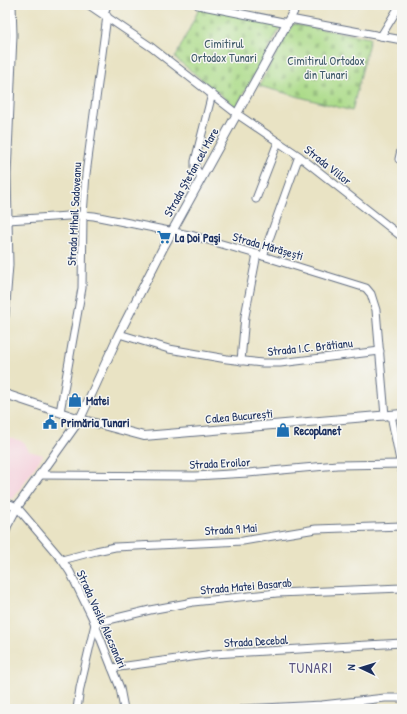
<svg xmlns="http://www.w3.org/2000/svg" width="407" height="714" font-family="'Patrick Hand',sans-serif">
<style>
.built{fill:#f5cfdb}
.cemetery{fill:url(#cemetery-stones);stroke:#648574}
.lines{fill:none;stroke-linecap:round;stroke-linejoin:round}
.minor-casing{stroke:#636e82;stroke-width:9}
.major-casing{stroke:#636e82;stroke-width:10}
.minor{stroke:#fff;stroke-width:7}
.major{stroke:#fff;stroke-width:8}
.labels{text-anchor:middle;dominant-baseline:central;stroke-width:3;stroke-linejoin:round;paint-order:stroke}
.park-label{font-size:12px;fill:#3f5a69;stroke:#f6f6f2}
.street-label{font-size:12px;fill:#1b2f5e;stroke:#f6f6f2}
.poi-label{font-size:12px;font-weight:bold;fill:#1b2f5e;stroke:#f6f6f2;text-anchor:start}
.quarter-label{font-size:14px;letter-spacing:1px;fill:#5b5582;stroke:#f6f6f2}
</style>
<defs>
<pattern id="cemetery-stones" width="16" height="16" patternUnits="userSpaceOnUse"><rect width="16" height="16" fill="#acdb89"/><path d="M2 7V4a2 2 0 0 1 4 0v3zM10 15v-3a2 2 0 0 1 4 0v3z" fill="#93bc79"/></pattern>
</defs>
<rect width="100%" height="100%" fill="#f6f6f2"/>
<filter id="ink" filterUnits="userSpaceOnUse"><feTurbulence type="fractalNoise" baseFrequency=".025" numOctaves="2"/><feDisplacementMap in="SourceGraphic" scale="8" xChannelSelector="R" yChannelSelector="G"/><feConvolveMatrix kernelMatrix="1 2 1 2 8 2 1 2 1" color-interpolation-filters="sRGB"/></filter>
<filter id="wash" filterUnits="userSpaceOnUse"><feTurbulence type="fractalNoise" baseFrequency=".012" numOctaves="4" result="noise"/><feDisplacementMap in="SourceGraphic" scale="16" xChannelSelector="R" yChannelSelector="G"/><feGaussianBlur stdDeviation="0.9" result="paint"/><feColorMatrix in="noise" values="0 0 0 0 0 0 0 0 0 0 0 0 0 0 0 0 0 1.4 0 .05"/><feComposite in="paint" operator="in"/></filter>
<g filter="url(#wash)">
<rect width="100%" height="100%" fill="#e9e3c4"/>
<polygon class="built" points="6,436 24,442 29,451 43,455 13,499 5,497"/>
<g class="cemetery">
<polygon points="200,7 283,23 236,107 175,58"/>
<polygon points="293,24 370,38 352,111 259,86"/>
</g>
</g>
<g filter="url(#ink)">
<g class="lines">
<defs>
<g id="minor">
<polyline points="89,5 151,47 237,114 299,156 402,237"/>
<polyline points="198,5 288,23"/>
<polyline points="104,14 107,5"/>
<polyline points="290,19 402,40"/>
<polyline points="381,36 400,5"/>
<polyline points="399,159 402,146"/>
<polyline points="201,177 195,167 195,161 212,94"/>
<polyline points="256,199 278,142"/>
<polyline points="8,220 83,215 94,216 194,236 263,256 366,288 371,294 376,310 385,416"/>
<polyline points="263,256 299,156"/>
<polyline points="5,316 9,265 7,175 13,35 12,5"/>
<polyline points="119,334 169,349 227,359 262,363 280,363 380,351"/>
<polyline points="241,361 245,316 257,254"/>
<polyline points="60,412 82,288 83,215 86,174 107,16"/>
<polyline points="391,415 402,471"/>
<polyline points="39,475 195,476 248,473 337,465 402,464"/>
<polyline points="5,502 17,507 62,560 70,572 92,617 112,668 120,688 124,709"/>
<polyline points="62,560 96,551 115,547 243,541 316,529 402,526"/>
<polyline points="112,668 213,654 402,643"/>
<polyline points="77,709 80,688 95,624 100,622 150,610 193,602 277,593 402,588"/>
<polyline points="243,709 322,705 385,698 402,698"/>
</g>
<g id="major">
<polyline points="5,394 80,419 144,436 402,414"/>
<polyline points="5,533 7,526 17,507 80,419 119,334 164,246 297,5"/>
</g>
</defs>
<use href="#minor" class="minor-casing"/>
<use href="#major" class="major-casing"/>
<use href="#minor" class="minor"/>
<use href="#major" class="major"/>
</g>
</g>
<defs>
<symbol id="supermarket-bare" viewBox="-9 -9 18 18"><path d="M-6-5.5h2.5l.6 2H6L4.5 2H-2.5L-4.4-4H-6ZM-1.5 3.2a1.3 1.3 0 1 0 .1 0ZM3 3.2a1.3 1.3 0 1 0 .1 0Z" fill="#1f6fb2" stroke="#f6f6f2" stroke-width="2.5" paint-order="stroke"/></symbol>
<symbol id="shop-bare" viewBox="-9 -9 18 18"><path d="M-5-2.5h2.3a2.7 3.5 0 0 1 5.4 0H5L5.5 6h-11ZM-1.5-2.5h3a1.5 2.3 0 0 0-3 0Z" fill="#1f6fb2" stroke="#f6f6f2" stroke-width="2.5" paint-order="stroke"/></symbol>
<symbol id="civic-bare" viewBox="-9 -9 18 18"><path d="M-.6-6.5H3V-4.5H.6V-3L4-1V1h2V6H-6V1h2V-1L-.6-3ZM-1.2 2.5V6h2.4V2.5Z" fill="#1f6fb2" stroke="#f6f6f2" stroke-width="2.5" paint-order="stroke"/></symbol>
</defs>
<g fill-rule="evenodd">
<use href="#supermarket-bare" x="154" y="227" width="20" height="20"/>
<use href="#shop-bare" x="65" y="390" width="20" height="20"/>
<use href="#civic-bare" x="40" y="412" width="20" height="20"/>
<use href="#shop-bare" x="273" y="420" width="20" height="20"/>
</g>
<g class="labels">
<g class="park-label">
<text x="224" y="43">Cimitirul<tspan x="224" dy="14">Ortodox Tunari</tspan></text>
<text x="326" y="60">Cimitirul Ortodox<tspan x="326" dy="14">din Tunari</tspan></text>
</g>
<g class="street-label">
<text transform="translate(328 165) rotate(38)">Strada Viilor</text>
<text transform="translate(191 172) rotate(-61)">Strada Ștefan cel Mare</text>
<text transform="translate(74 214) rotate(-87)">Strada Mihail Sadoveanu</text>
<text transform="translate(268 246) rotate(16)">Strada Mărășești</text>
<text transform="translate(310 347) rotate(-6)">Strada I.C. Brătianu</text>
<text transform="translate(239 416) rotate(-5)">Calea București</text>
<text transform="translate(220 463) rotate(-3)">Strada Eroilor</text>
<text transform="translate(231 529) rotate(-4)">Strada 9 Mai</text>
<text transform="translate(246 586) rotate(-5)">Strada Matei Basarab</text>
<text transform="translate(102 619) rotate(66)">Strada Vasile Alecsandri</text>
<text transform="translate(256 641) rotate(-3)">Strada Decebal</text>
</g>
<g class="poi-label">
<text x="175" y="237">La Doi Paşi</text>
<text x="86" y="400">Matei</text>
<text x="61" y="422">Primăria Tunari</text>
<text x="294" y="430">Recoplanet</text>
</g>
<g class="quarter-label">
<text x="311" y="667">TUNARI</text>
</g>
</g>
<rect width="407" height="714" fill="none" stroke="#f6f6f2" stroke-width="20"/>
<g transform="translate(361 668) rotate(274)" stroke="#f6f6f2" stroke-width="3" paint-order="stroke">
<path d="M0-3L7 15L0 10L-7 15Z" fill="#1b2f5e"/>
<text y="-6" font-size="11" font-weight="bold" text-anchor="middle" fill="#1b2f5e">N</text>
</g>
</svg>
